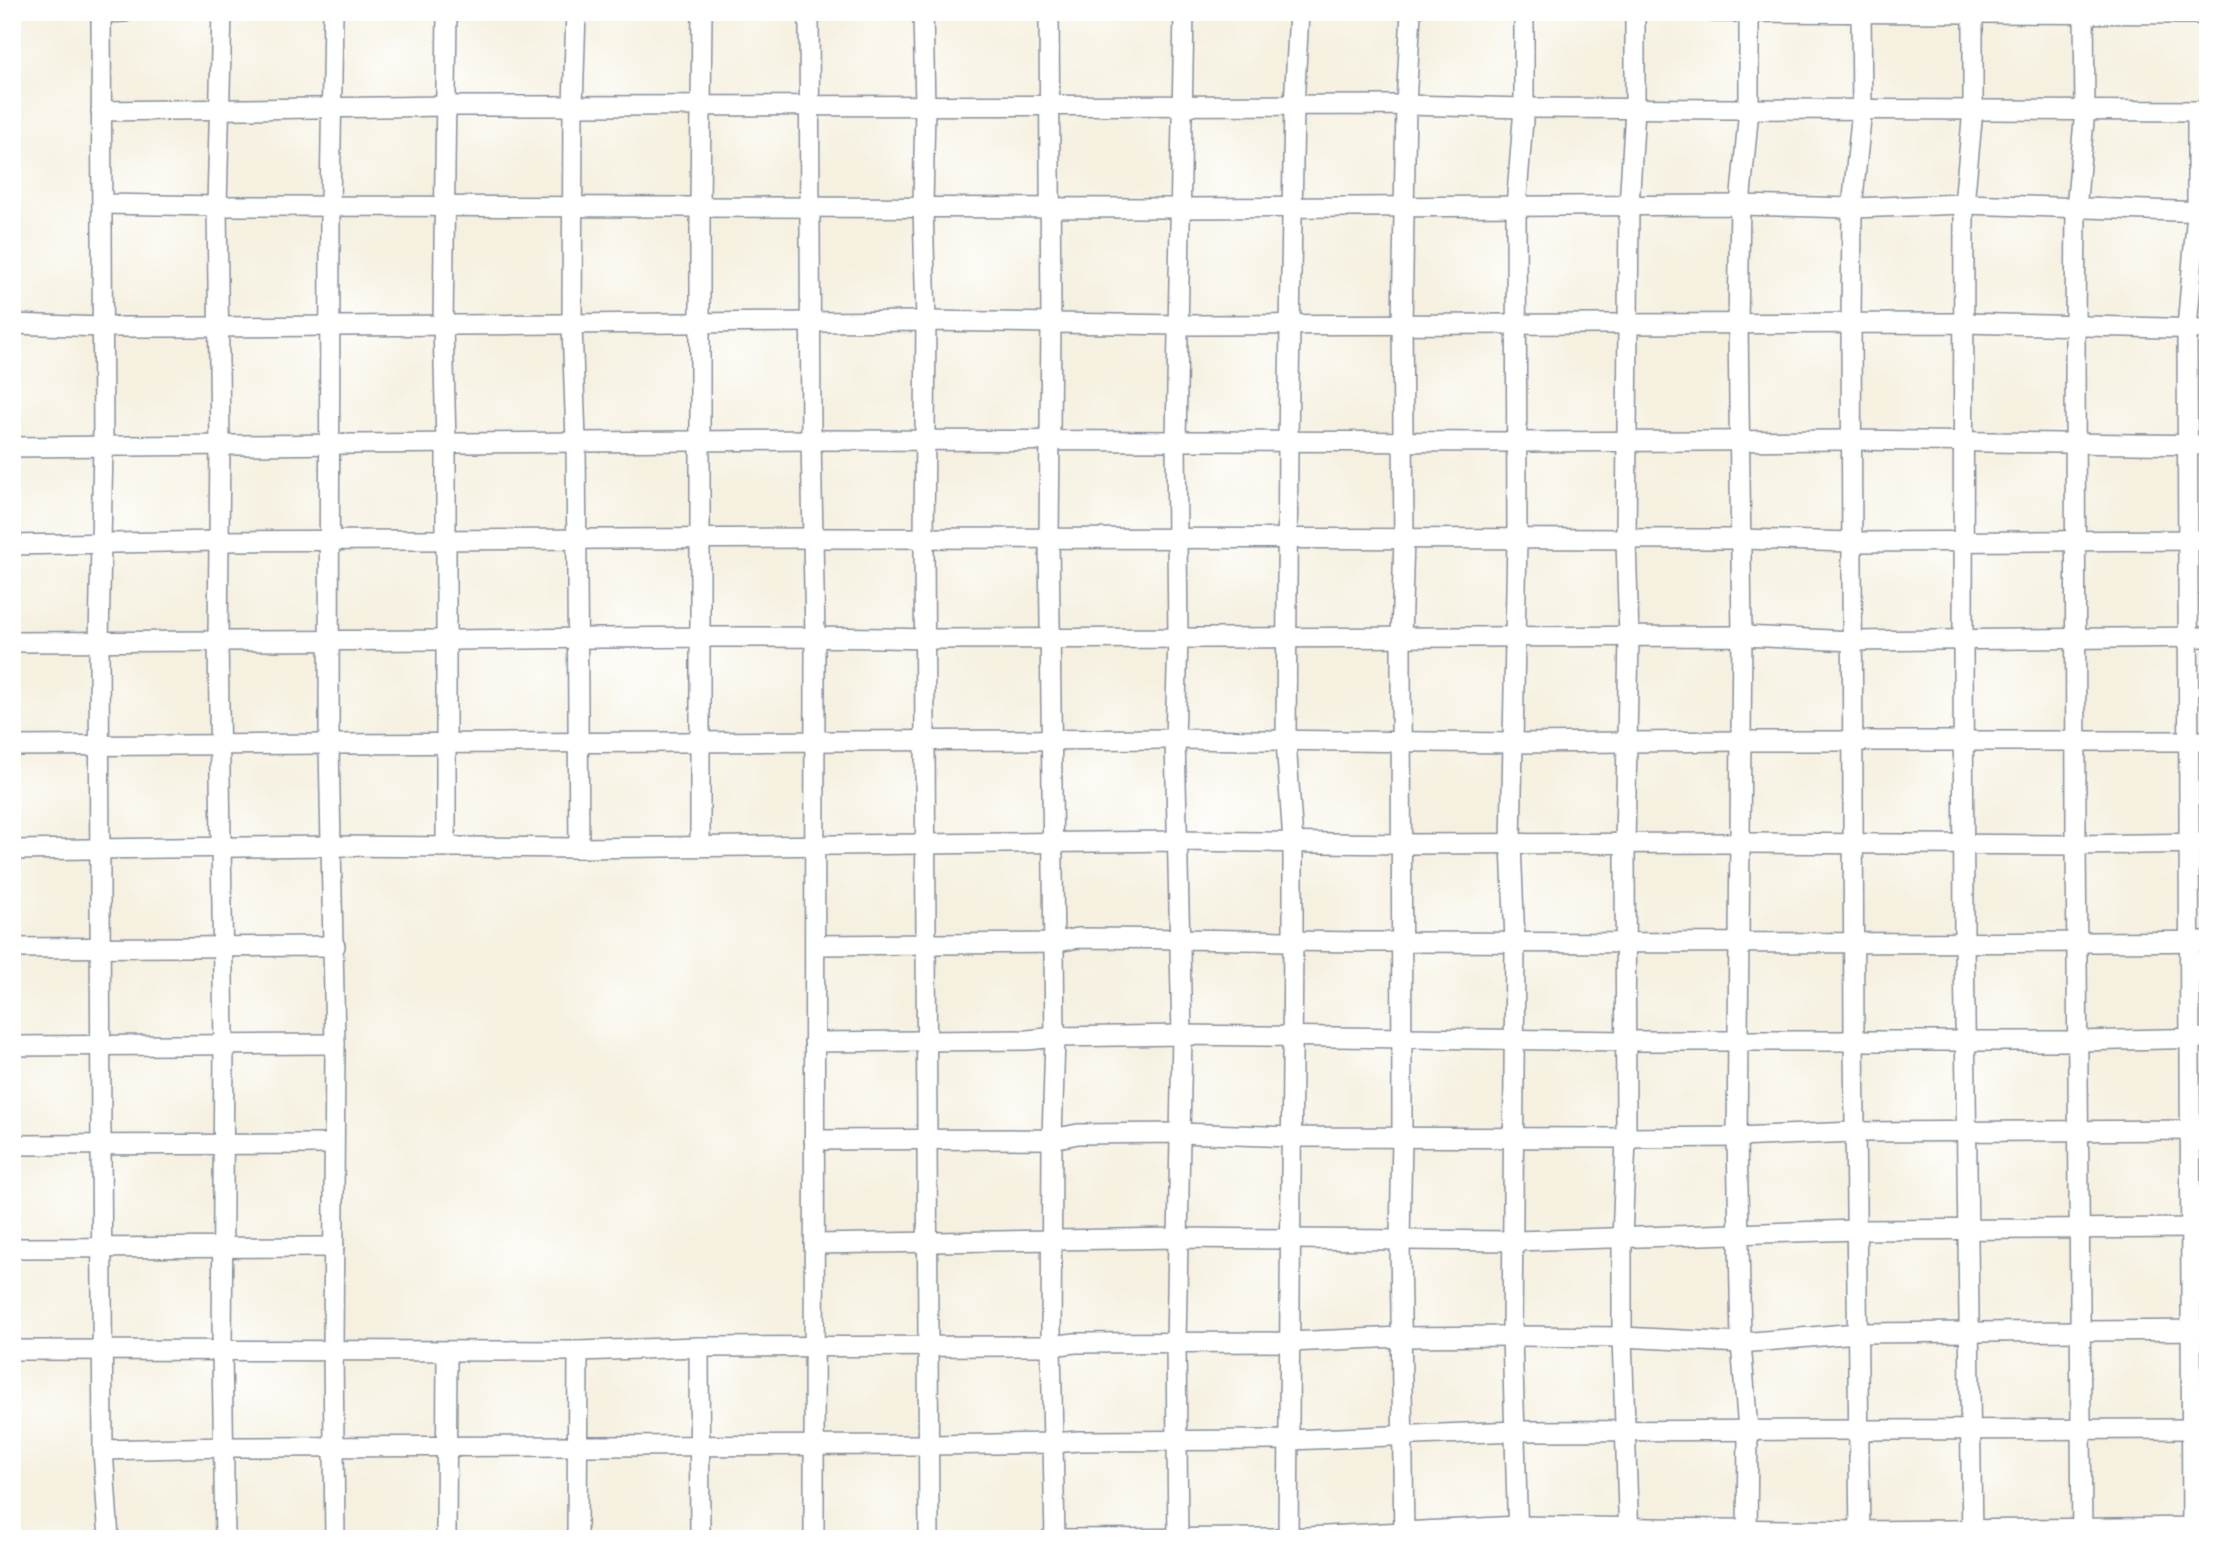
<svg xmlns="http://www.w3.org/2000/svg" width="2220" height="1551" font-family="'Playpen Sans',sans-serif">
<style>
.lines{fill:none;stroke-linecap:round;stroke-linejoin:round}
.minor-casing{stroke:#88909e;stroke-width:22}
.minor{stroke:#fff;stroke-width:19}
</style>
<rect width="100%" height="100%" fill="#fff"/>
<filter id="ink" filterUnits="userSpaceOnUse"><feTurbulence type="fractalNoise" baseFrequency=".0143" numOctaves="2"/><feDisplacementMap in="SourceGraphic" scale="14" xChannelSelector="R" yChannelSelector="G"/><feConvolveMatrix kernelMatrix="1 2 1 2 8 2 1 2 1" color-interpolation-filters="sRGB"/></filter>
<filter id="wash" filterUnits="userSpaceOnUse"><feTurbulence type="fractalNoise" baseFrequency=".00686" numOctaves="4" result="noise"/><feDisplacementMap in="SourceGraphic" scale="28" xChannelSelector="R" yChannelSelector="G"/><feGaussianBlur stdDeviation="1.57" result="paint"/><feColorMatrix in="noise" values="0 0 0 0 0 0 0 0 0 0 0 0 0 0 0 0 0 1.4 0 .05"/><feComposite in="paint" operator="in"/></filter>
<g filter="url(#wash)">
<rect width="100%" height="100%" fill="#f5f0df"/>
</g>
<g filter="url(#ink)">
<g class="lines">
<defs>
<g id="minor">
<polyline points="101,12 103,446 99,641 101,1144 103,1450 109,1539"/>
<polyline points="222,12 217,206 220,444 218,640 224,1043 222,1351 225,1539"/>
<polyline points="333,12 330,206 329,745 335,1044 333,1351 335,1539"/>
<polyline points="576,12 573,106 572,325 576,440 579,848"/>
<polyline points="809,12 811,440 815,637 814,1539"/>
<polyline points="923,12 925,107 923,206 926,321 924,538 929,1539"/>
<polyline points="1049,12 1051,323 1049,539 1055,1037 1052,1139 1051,1346 1055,1539"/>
<polyline points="1714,12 2208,14"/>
<polyline points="101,13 125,12"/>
<polyline points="101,111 448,106 1406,105 1524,108 2208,111"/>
<polyline points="102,204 217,206 1182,208 1740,205 1852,208 1964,204 2208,212"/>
<polyline points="12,324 103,327 219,327 926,321 1178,325 1964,323 2208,329"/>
<polyline points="12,447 811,440 1516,442 1852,440 2208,445"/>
<polyline points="12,545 218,541 813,538 1740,539 1853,542 2208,540"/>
<path d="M12 642C157 640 302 642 447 640 607 638 766 635 925 639L1742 636 1853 641 2208 637"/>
<polyline points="12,746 1175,739 1513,743 1741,741 2208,741"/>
<polyline points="700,845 700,206 702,12"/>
<polyline points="446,846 446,443 443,325 447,12"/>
<polyline points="12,850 331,846 579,848 1178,841 1402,844 1740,843 2076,845 2208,843"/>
<path d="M817 945 1053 943 1078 938C1186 938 1294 942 1401 942 1670 943 1939 944 2208 941"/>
<polyline points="12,948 335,946"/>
<polyline points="814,1042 1028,1040 1055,1037 1182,1035 1626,1041 2078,1041 2208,1038"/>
<polyline points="12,1046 335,1044"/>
<polyline points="814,1140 1052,1139 1078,1134 1179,1133 1291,1137 1626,1138 1737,1137 1854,1132 2208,1130"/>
<polyline points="12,1145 334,1144"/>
<polyline points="814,1244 1177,1238 1513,1241 1857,1230 2208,1228"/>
<polyline points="12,1248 334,1247"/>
<polyline points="699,1347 700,1539"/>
<polyline points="12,1350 578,1351 699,1347 1051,1346 1075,1343 1289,1342 1401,1337 1512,1336 1622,1337 1741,1343 1857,1333 2208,1330"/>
<polyline points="103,1450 224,1447 930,1445 1053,1443 1078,1441 1289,1440 1517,1431 2208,1429"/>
<polyline points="446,1539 447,1351"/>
<polyline points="577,1539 578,1351"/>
<polyline points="1049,1539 1288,1538 1518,1526 1860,1531 2208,1527"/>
<polyline points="1178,1539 1176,1344 1182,1035 1175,739 1178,637 1176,441 1184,12"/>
<polyline points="1288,1539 1293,941 1293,842 1286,741 1288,440 1294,106 1299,12"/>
<polyline points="1404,1539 1400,1241 1402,1137 1401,638 1404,538 1402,323 1406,105 1411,12"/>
<polyline points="1518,1539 1512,1336 1515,942 1511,844 1517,539 1516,207 1524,108 1524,12"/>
<polyline points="1629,1539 1622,1337 1622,1239 1626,1138 1625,845 1629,637 1626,540 1628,324 1629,206 1635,109 1635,12"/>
<polyline points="1747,1539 1748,1430 1741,1343 1737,1137 1742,636 1738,323 1740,205 1749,109 1749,12"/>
<polyline points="1860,1539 1854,1040 1851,325 1852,208 1862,109 1861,12"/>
<polyline points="1972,1539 1964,943 1963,639 1964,204 1973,110 1973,12"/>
<polyline points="2082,1539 2076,845 2075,326 2076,209 2085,110 2084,12"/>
<polyline points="2192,1539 2187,328 2197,212 2197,111"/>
</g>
</defs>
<use href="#minor" class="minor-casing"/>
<use href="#minor" class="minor"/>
</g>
</g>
<rect width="2220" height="1551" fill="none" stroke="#fff" stroke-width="42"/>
</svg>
